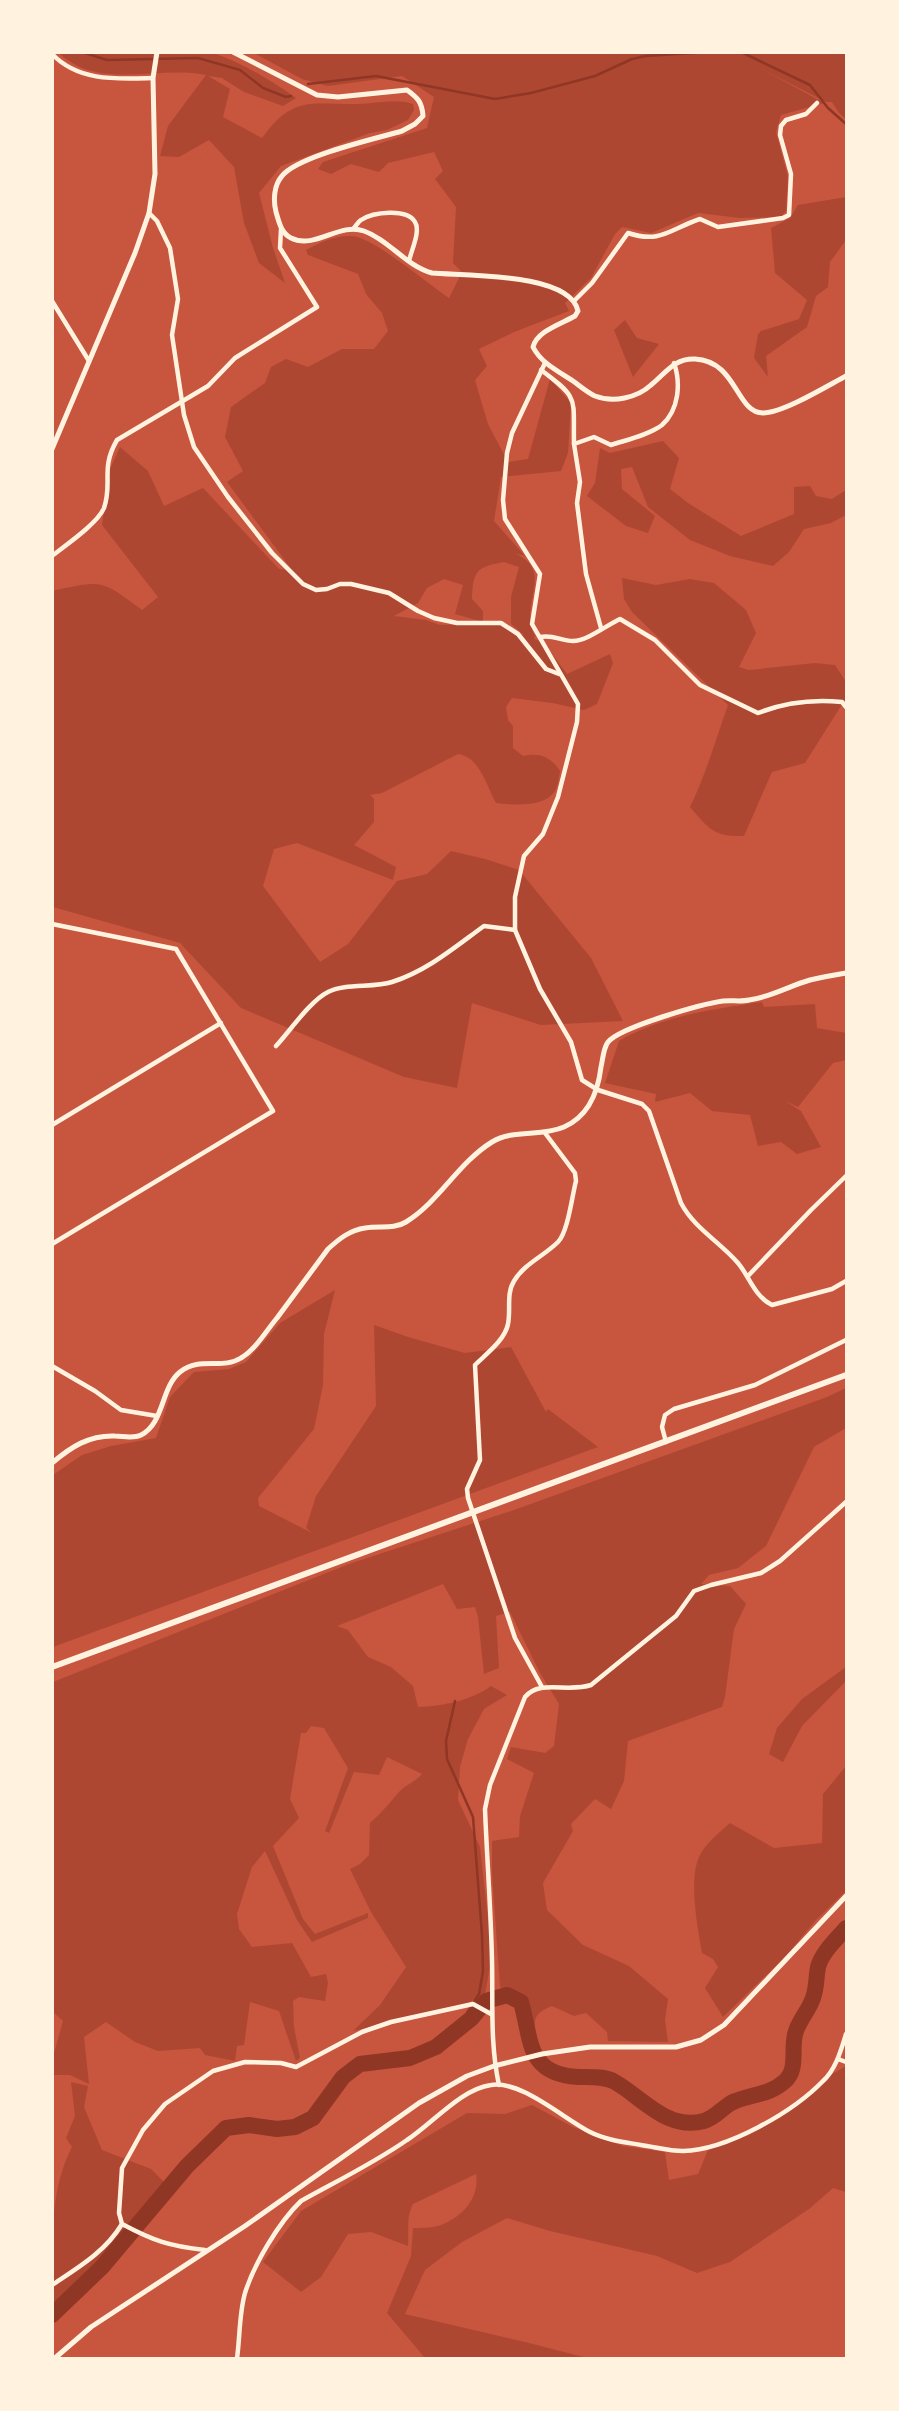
<svg xmlns="http://www.w3.org/2000/svg" width="899" height="2411" font-family="Spectral,serif">
<style>
.green{fill:#ae4732;fill-rule:evenodd}
.lines{fill:none;stroke-linecap:round;stroke-linejoin:round}
.stream{stroke:#8f3625;stroke-width:2.5}
.river{stroke:#8f3625;stroke-width:16}
.minor{stroke:#fff3e0;stroke-width:4.5}
.tertiary{stroke:#fff3e0;stroke-width:5}
.secondary{stroke:#fff3e0;stroke-width:5}
.primary{stroke:#fff3e0;stroke-width:6}
</style>
<rect width="100%" height="100%" fill="#c8553d"/>
<g class="green">
<path d="M210 52C241 62 269 79 296 98L283 106 244 92 222 78 208 76 230 89 223 117 262 138C294 94 311 105 358 104 377 104 394 98 413 104L414 110 408 120 387 130 370 133 281 166 259 193 273 248 285 283 259 263 244 223 234 167 209 140 179 157 160 156 168 126 206 75C158 65 99 91 59 53Z"/>
<path d="M254 53H846V119L839 113 832 102H826L760 68 824 103 781 115 776 132 788 177 786 211 780 217 740 218 698 213 651 233 622 227 615 234 591 278 565 303 569 311 514 332 479 349 487 366 475 380 488 424 508 462 528 459 550 379 571 403 568 453 561 471 501 477 494 521 525 556 514 553C557 571 517 606 535 636L534 639 543 642 567 674 610 654 613 663 597 704 584 710 553 703 512 698 506 707 508 720 513 726V748L523 756C540 752 551 757 560 771 559 777 558 784 556 789 547 808 513 805 496 803 486 785 480 757 458 754L382 793 370 795 374 799V822L354 845 396 867 393 880 297 843 274 849 263 886 320 962 348 944 397 881 427 874 451 851 485 859 519 870 591 958 623 1021 541 1025 472 1003 457 1088 404 1077 241 1008 180 943 53 907 52 591C102 580 101 579 142 610L158 597 102 525 110 469 120 447 148 471 164 506 203 488 279 569 292 570 227 482 243 471 225 437 231 407 265 383 271 367 286 359 308 367 342 349H374L388 331 382 313 366 294 358 274 308 255 306 250C321 242 335 235 352 236 373 237 428 284 449 298L462 272 453 263 456 207 435 179 443 171 434 152 388 163 379 172 351 164 331 174 318 169 323 162 427 128 434 97 402 76 328 86 302 79ZM504 562 519 567 511 597V624L525 636 498 623 440 625 426 620 394 616 418 603 427 588 444 579 463 585 455 614 483 622V611L472 599C473 571 476 567 504 562Z"/>
<polygon points="846,197 846,240 830,262 828,287 816,296 807,327 766,356 768,377 754,358 758,334 761,331 799,319 807,300 775,273 771,228 790,218 798,205"/>
<polygon points="625,320 637,338 659,344 633,377 614,330"/>
<polygon points="663,441 679,458 670,489 688,503 741,536 794,514 794,487 810,486 816,496 832,499 846,490 846,515 831,523 804,529 789,552 773,566 730,556 690,540 648,507 632,467 621,469 622,489 655,516 648,533 626,526 587,496 595,483 600,448 610,453"/>
<path d="M622 578 656 585 690 579 714 583 746 610 756 633 739 667 749 670 815 663 835 665 846 682V698L805 763 772 772 744 836C714 837 709 829 690 807 706 774 716 739 728 705L632 612 624 599Z"/>
<path d="M762 1002 764 1007 815 1004 817 1028 846 1033V1060L833 1063 798 1107 785 1101 801 1111 821 1147 797 1154 781 1142 758 1146 750 1115 712 1111 690 1093 655 1102 656 1094 605 1083 619 1041C662 1016 713 1009 762 1002Z"/>
<polygon points="335,1290 324,1334 323,1385 314,1429 258,1498 259,1506 312,1533 306,1528 316,1496 376,1406 374,1325 408,1337 465,1353 511,1347 546,1412 548,1409 598,1447 53,1647 53,1475 82,1455 111,1446 156,1438 170,1397 194,1372 229,1369 246,1362 280,1323"/>
<path d="M846 1388V1428L814 1447 766 1546 738 1568 709 1575 701 1584 730 1586 746 1604 734 1629 725 1697 722 1707 628 1741 624 1781 611 1809 595 1799 571 1824 573 1831 543 1883 547 1910 583 1945 629 1966 668 1999 665 2020 668 2042 608 2041 607 2032 586 2013 574 2016 552 2006C529 2015 535 2023 537 2045L532 2039 521 1999 500 1987 492 1873V1841L519 1837 520 1816 534 1773 507 1759 511 1747 545 1753 554 1746 559 1704 540 1673 510 1612 496 1616 499 1668 484 1674 478 1617 475 1607 457 1609 443 1584 337 1626 348 1630 368 1657 391 1667 413 1686 418 1707C443 1706 470 1701 491 1686L507 1695 484 1709 468 1739 460 1767 458 1800 480 1847 492 1955 485 1994 460 2007 353 2031 380 2005 406 1967 371 1912 350 1869 360 1864 369 1855 370 1823C381 1813 389 1804 399 1792 405 1785 414 1783 422 1774L387 1757 379 1775 354 1772 329 1833 325 1831 348 1768 324 1728 311 1726 306 1733H301L290 1799 299 1818 273 1846 303 1919 315 1934 368 1913V1918L312 1942 297 1920 265 1851 252 1867 237 1914 239 1929 252 1947 292 1943 311 1977 326 1974 328 1983 325 2001 299 1997 293 2001 294 2027 300 2058 296 2061 279 2011 250 2002 244 2045 237 2046 235 2061 205 2055 200 2048 158 2051 135 2042 106 2022 84 2037 89 2084 70 2075H54L53 2057 63 2021 53 2012V1682L349 1564 514 1510 827 1397Z"/>
<polygon points="846,1667 846,1681 802,1726 783,1762 769,1754 777,1728 802,1699"/>
<path d="M846 1766V1891L816 1920 785 1957 723 2017 705 1988 718 1967 713 1959 702 1953C698 1928 686 1872 703 1850 710 1840 721 1831 730 1823L774 1848 822 1843 823 1794Z"/>
<path d="M846 2066V2192L833 2188 809 2209 730 2262 697 2273 657 2256 550 2231 507 2218 462 2242 425 2270 405 2314 529 2343 587 2358H425L387 2313 411 2256 413 2228C421 2228 433 2228 441 2225 462 2217 480 2198 476 2174L413 2204C406 2217 409 2231 408 2246L371 2232 348 2234 321 2277 301 2292 263 2262 301 2211 467 2113 505 2114 532 2105 573 2127 623 2146 665 2152 669 2180 698 2174 708 2150 775 2120 829 2076Z"/>
<path d="M71 2082 88 2086 84 2107 102 2150 151 2169 167 2185 53 2316C53 2261 46 2197 72 2147L66 2138 75 2116Z"/>
</g>
<g class="lines">
<g class="stream">
<polyline points="82,52 107,60 198,58 240,70 263,88 286,97 291,96"/>
<polyline points="741,52 810,85 828,108 846,124"/>
<polyline points="308,84 376,76 495,99 531,93 595,76 632,59 646,56 709,52"/>
<polyline points="455,1701 446,1741 447,1759 473,1817 482,1935 483,1971 479,1994 467,2013 472,2018"/>
</g>
<path class="river" d="M52 2315 102 2267 187 2166 226 2128 249 2125 277 2129 295 2127 313 2118 343 2077 360 2064 410 2058 436 2047 472 2018 486 2001 507 1995 521 2002C532 2040 526 2074 578 2077 590 2077 605 2076 615 2082 643 2098 667 2131 704 2121 715 2118 721 2109 731 2103 749 2094 769 2096 785 2081 799 2069 790 2047 796 2031 800 2019 809 2010 813 1998 817 1987 816 1977 818 1967 822 1952 837 1939 846 1928"/>
<g class="minor">
<path d="M52 54C79 82 117 79 153 78"/>
<polyline points="149,213 157,221 170,248 178,299 172,335 184,415 194,447 228,497 272,553 303,584 316,590 327,589 340,584 351,584 389,593 418,611 434,618 457,623 501,623 518,634 546,669 559,674"/>
<path d="M354 228C355 227 359 221 361 220 373 212 407 208 415 222 421 231 411 251 409 261"/>
<polyline points="52,301 89,361"/>
<path d="M574 301 592 283 628 233C661 244 670 229 700 219L718 227 783 218 789 215 791 174 780 135 781 126 786 120 806 114 817 103"/>
<path d="M545 363 512 433 507 453 503 500 505 519 540 574 532 624 578 704 577 722 558 797 543 834 524 856 515 897V930L540 989 571 1042 582 1080 598 1090 642 1104 649 1111 681 1203C694 1228 720 1242 738 1263 749 1276 755 1297 772 1305L832 1289 846 1281"/>
<path d="M541 370C580 399 573 397 574 444"/>
<path d="M52 556C66 545 98 523 104 508 113 482 100 469 117 440L208 386 235 358 317 307 280 248 281 229"/>
<path d="M601 628 586 574 577 503 580 482 574 444 594 437 611 445C626 440 649 435 662 425 679 410 681 383 674 363"/>
<path d="M540 637C553 634 561 641 573 641 587 641 607 625 620 619L655 640 700 685 758 713C786 702 813 699 842 702L846 707"/>
<polyline points="52,924 176,949 273,1111 52,1244"/>
<path d="M276 1046C290 1031 310 1001 328 992 345 983 373 988 392 982 427 971 455 947 484 926L515 930"/>
<polyline points="52,1125 221,1023"/>
<polyline points="748,1276 811,1210 846,1176"/>
<polyline points="52,1366 95,1391 121,1410 157,1416"/>
<polyline points="666,1442 662,1427 665,1415 674,1409 755,1385 846,1340"/>
<path d="M542 1687 515 1638 468 1498 467 1489 480 1460 475 1365C486 1354 505 1340 508 1324 511 1309 506 1294 514 1281 524 1264 544 1256 558 1242 568 1232 572 1196 576 1181L575 1173 545 1133"/>
<polyline points="838,2059 846,2062"/>
<path d="M499 2085C490 2044 493 2003 492 1961 491 1911 487 1860 485 1809L490 1785 525 1697C540 1679 567 1693 591 1685L676 1616 694 1591 711 1585 761 1573 780 1561 846 1502"/>
<path d="M205 2250C169 2246 154 2241 122 2224L119 2213 122 2168 143 2130 165 2104 213 2071 245 2062 281 2063 296 2067 362 2032 391 2022 473 2004 491 2014"/>
<path d="M52 2285C79 2267 105 2252 122 2224"/>
<path d="M237 2358C240 2338 239 2314 245 2293 254 2264 279 2222 301 2201 337 2181 374 2163 407 2140 432 2124 461 2089 491 2085 521 2080 564 2119 590 2132 606 2140 624 2142 641 2145 655 2147 670 2151 683 2151 727 2150 793 2112 823 2081 836 2069 841 2050 846 2034"/>
</g>
<g class="tertiary">
<polyline points="52,449 135,253 149,213 155,174 153,78 157,52"/>
<path d="M52 1463C71 1447 89 1435 115 1436 123 1436 133 1439 141 1435 164 1424 161 1387 180 1372 200 1356 222 1370 241 1358 256 1349 266 1331 277 1318 294 1295 311 1272 328 1249 339 1239 350 1230 365 1228 379 1225 393 1230 406 1222 439 1202 458 1163 492 1142 513 1129 541 1137 564 1127 589 1116 598 1092 601 1067 603 1059 603 1049 608 1042 620 1027 702 1004 723 1001 732 1000 741 1002 749 1000 771 997 789 986 810 980 822 977 834 975 846 973"/>
<polyline points="55,2358 91,2327 245,2226 419,2103 467,2076 494,2066 542,2054 590,2047 676,2047 701,2040 724,2025 846,1896"/>
</g>
<path class="secondary" d="M233 52 317 95 338 97 407 90C418 98 422 102 423 116L415 124 402 131C375 139 298 156 282 176 274 185 273 200 276 212 279 222 281 233 291 238 315 250 339 222 364 231 389 240 406 266 432 273 463 276 570 272 578 311L575 316C561 324 537 331 533 347 541 363 558 371 573 381 580 386 588 393 595 396 613 403 637 398 651 385 666 373 674 358 695 359 737 361 736 413 763 413 783 413 827 386 846 376"/>
<polyline class="primary" points="52,1667 846,1375"/>
</g>
<rect width="899" height="2411" fill="none" stroke="#fff3e0" stroke-width="108"/>
</svg>
